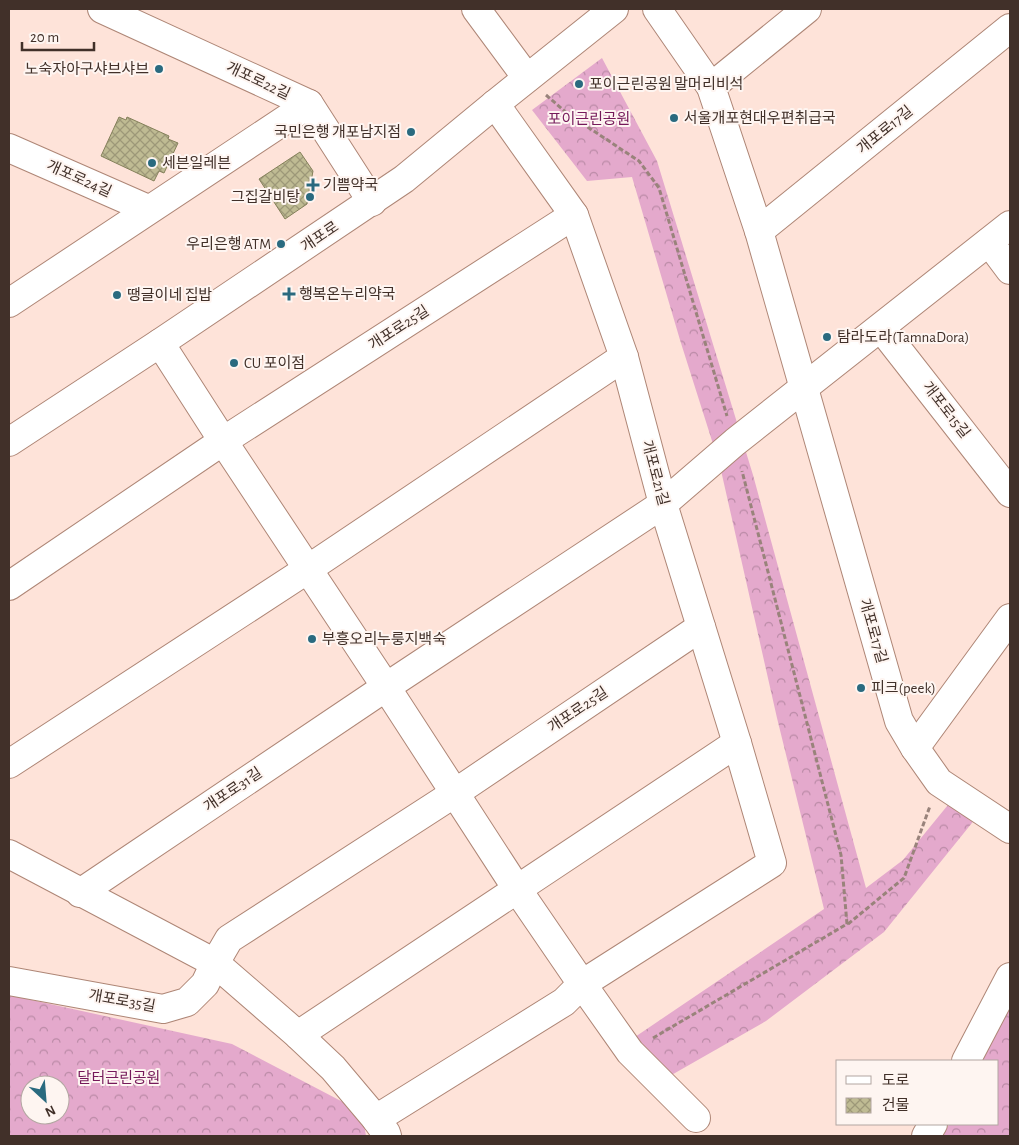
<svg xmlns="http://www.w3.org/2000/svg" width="1019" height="1145" font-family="'Alegreya Sans','Noto Sans KR',sans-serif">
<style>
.forest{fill:url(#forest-crowns);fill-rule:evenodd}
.building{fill:url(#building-cross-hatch);stroke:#84805a}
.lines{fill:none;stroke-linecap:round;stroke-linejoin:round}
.minor-casing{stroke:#ae8676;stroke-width:30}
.path{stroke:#99837b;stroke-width:3;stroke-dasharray:5 2.5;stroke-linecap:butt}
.minor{stroke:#fff;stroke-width:28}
.poi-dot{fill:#2a6a7f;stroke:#fef5f1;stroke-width:2}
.labels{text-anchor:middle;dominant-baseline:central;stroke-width:4;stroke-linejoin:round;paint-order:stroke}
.poi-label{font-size:15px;fill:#413029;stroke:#fef5f1;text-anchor:start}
.street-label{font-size:15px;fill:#413029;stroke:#fef5f1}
.park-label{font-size:15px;fill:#75195a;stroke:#fef5f1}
</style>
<defs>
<pattern id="forest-crowns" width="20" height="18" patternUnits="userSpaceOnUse" patternTransform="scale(1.25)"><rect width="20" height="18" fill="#e4a9cc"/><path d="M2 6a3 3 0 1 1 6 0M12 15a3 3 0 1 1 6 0" fill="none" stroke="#ba8aa6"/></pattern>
<pattern id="building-cross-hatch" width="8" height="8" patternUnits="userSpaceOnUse" patternTransform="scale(1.25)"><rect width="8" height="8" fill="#bfbb93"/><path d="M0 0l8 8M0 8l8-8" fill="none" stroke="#9d9878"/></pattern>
</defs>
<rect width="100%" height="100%" fill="#fee3d9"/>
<g class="forest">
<polygon points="602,58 657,161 753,475 866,888 903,860 952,800 980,813 884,932 766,1021 668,1077 632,1039 824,909 777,718 720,466 680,340 632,177 587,181 532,110"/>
<path d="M9 995 232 1044 362 1112 366 1136H9ZM30 1085H60V1115H30Z"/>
<polygon points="1010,999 1010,1136 943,1136 949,1124 998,1124 998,1061 980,1061"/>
</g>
<g class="building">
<polygon points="119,117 126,120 127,117 169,136 168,139 178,143 164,173 159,171 154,181 101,156"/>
<polygon points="300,152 313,171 307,204 285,219 259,179"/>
</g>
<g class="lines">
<defs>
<g id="minor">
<polyline points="102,9 309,104 372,202"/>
<polyline points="476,9 527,78"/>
<polyline points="657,9 711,87 759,231 899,721 915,748 939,782 1010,829"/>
<polyline points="711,87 807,9"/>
<polyline points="9,148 148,209"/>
<polyline points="759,231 1010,28"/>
<polyline points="989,242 1010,270"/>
<polyline points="9,303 309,104"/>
<polyline points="881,328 1010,493"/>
<polyline points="160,343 223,441 386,687 517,889 582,984 630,1052 696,1118"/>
<polyline points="9,442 160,343 404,179 495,104 614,9"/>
<polyline points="9,586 223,441 574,215"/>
<polyline points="915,748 1010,618"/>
<polyline points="9,764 308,569 624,357"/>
<polyline points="9,854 215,963 298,1035 333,1068 376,1119 386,1133 387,1136"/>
<polyline points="80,893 386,687 663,504 735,442 1010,225"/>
<polyline points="9,981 163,1009 187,1002 205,984 215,963 229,939 455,793 701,627"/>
<polyline points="298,1035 737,743"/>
<polyline points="966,1061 1010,977"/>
<polyline points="376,1119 564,1002 582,984 772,863 737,743 663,504 624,357 574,215 495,104"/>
<polyline points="926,1136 933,1124"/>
</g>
</defs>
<use href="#minor" class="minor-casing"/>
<g class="path">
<polyline points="546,95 568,114 639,161 659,188 727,416"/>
<polyline points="848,924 904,878 930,806"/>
<polyline points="653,1038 847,924 841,855 742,471"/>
</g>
<use href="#minor" class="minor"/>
</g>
<g class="poi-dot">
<circle cx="159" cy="69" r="5"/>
<circle cx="579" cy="84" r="5"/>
<circle cx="674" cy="118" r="5"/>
<circle cx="411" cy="132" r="5"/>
<circle cx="152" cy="163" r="5"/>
<path d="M310.5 177.5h5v5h5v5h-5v5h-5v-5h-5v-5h5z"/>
<circle cx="310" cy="197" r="5"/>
<circle cx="281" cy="244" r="5"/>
<path d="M286.5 286.5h5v5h5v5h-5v5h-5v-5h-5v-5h5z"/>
<circle cx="117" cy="295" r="5"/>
<circle cx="827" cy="337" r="5"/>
<circle cx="234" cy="363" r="5"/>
<circle cx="312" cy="639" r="5"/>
<circle cx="861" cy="688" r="5"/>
</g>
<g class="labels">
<g class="poi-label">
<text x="149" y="69" text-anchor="end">노숙자아구샤브샤브</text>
<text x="589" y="84">포이근린공원 말머리비석</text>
<text x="684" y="118">서울개포현대우편취급국</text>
<text x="401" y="132" text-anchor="end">국민은행 개포남지점</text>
<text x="162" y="163">세븐일레븐</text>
<text x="323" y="185">기쁨약국</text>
<text x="300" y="197" text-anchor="end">그집갈비탕</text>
<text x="271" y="244" text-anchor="end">우리은행 ATM</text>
<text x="299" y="294">행복온누리약국</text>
<text x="127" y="295">땡글이네 집밥</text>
<text x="837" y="337">탐라도라(TamnaDora)</text>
<text x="244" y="363">CU 포이점</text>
<text x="322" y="639">부흥오리누룽지백숙</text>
<text x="871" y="688">피크(peek)</text>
</g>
<g class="street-label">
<text transform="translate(258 81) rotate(25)">개포로22길</text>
<text transform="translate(885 130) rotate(-39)">개포로17길</text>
<text transform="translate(79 179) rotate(24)">개포로24길</text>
<text transform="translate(320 237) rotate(-34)">개포로</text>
<text transform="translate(399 328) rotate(-33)">개포로25길</text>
<text transform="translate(946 410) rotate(52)">개포로15길</text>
<text transform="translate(655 473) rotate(75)">개포로21길</text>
<text transform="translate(873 631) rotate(74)">개포로17길</text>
<text transform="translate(578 710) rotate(-34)">개포로25길</text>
<text transform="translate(233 790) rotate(-34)">개포로31길</text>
<text transform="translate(122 1001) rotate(10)">개포로35길</text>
</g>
<g class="park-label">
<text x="589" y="119">포이근린공원</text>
<text x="119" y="1078">달터근린공원</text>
</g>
</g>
<rect width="1019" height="1145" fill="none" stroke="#413029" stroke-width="20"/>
<rect x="836" y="1060" width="162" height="65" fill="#fef5f1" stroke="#b2a6a1"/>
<rect x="846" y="1076" width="25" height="8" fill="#ffffff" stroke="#b2a6a1"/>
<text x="882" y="1085" font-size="15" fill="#413029">도로</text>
<rect x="846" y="1098" width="25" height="15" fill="url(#building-cross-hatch)" stroke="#b2a6a1"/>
<text x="882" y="1110" font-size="15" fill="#413029">건물</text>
<g transform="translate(45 1100) rotate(154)"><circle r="24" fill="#fef5f1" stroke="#b2a6a1"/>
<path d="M0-4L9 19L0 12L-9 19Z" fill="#2a6a7f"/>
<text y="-8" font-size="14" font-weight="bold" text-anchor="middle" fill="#413029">N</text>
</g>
<path d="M22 42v8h72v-8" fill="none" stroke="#413029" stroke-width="2.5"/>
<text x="30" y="42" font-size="15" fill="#413029" stroke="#fef5f1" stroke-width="4" paint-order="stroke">20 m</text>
</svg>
